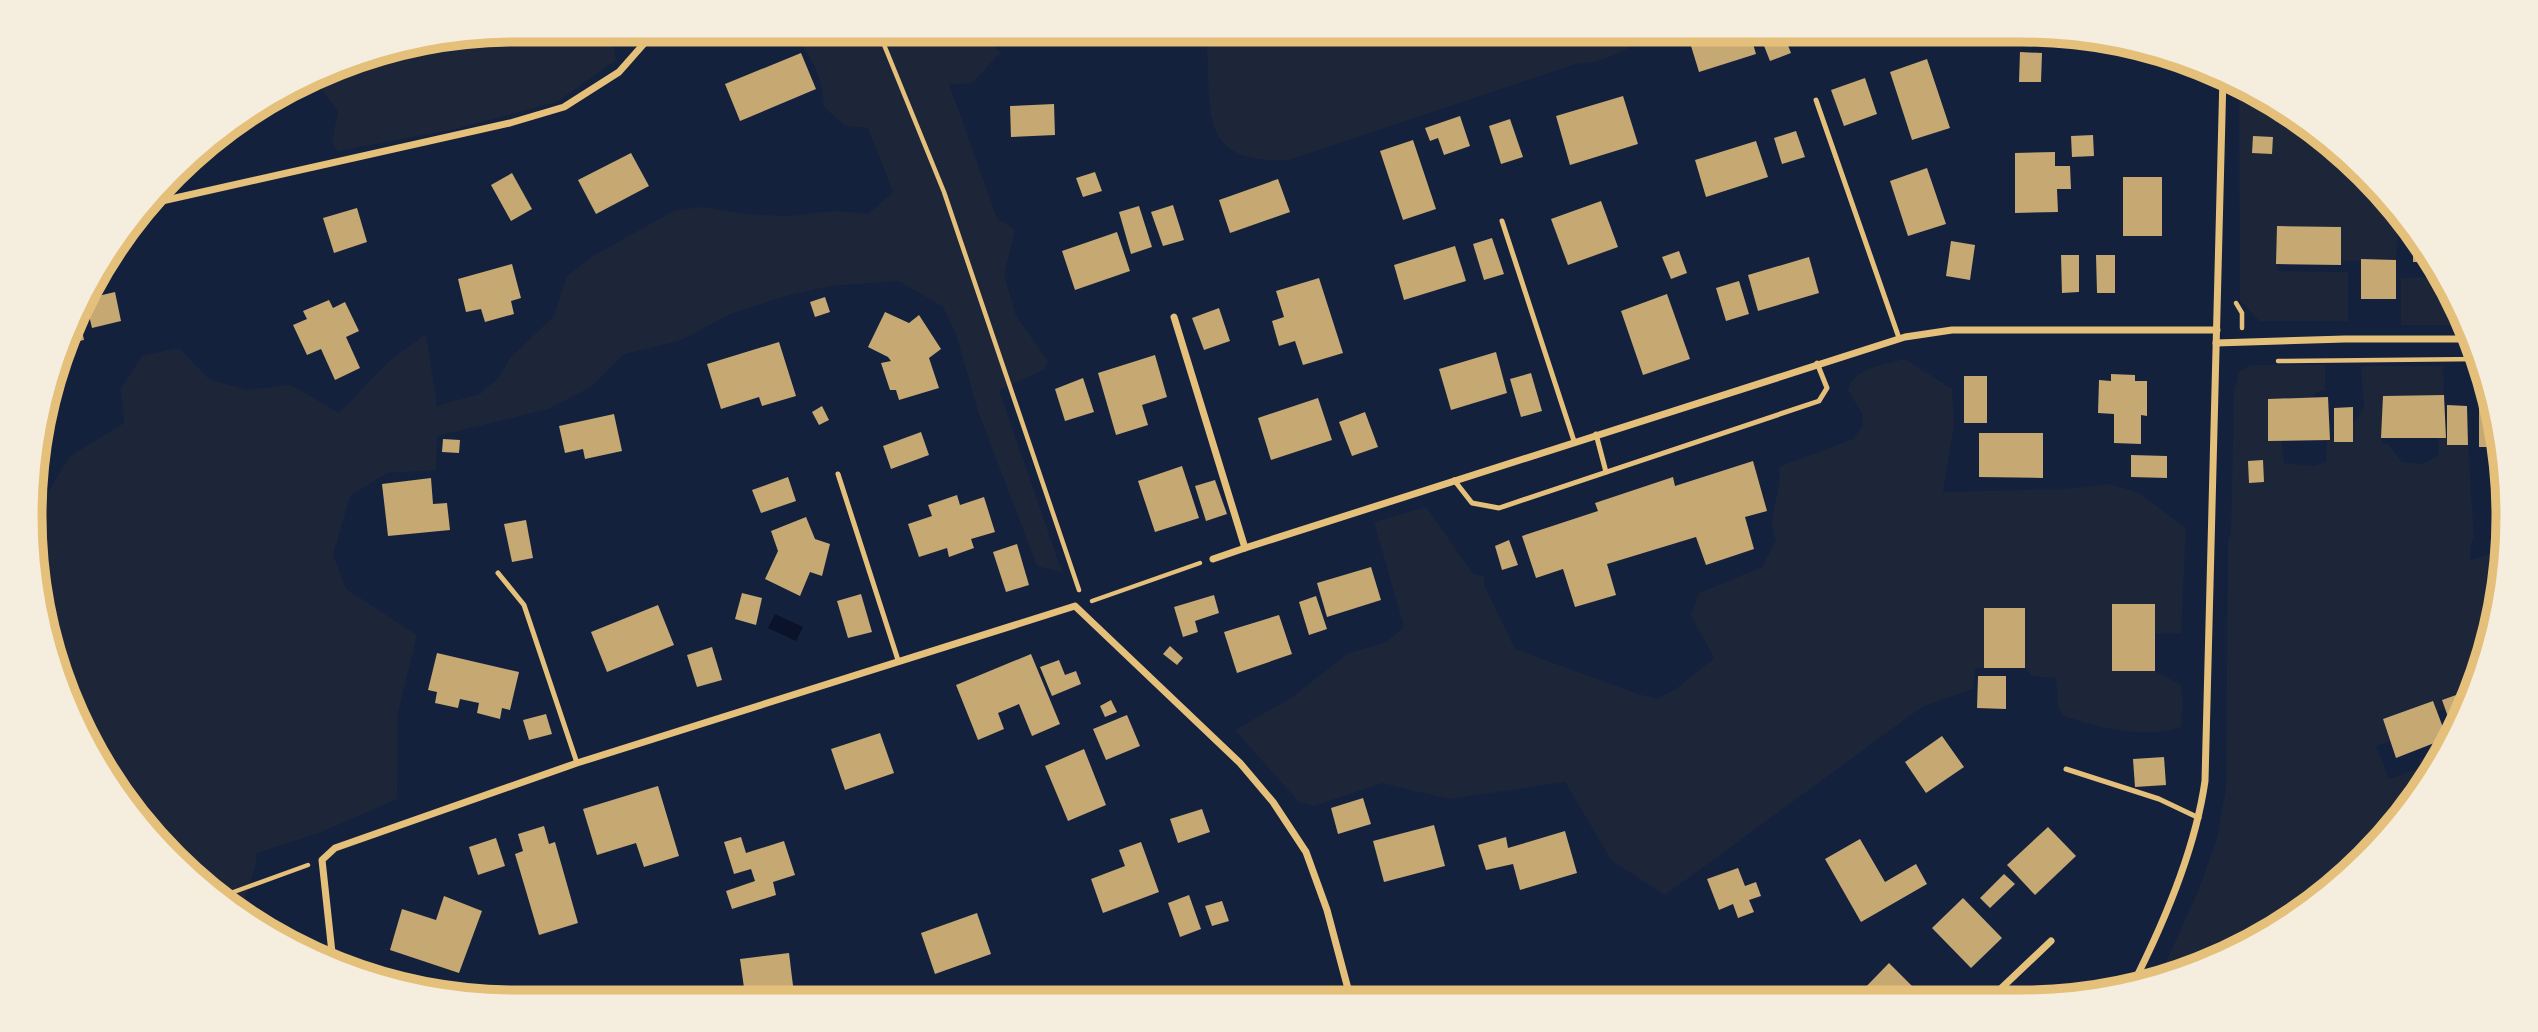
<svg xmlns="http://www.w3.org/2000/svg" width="2538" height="1032" font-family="Ubuntu,sans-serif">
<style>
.green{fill:#1d2539}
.water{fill:#0b132b}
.building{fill:#c6a872}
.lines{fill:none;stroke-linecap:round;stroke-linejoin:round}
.path{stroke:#e5c07b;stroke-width:4.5}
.service{stroke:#e5c07b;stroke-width:5}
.minor{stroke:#e5c07b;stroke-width:7}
.rim{fill:none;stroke:#e5c07b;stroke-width:9}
</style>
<rect width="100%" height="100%" fill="#14213d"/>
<g class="green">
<polygon points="519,30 611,30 616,60 557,102 455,129 338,151 332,143 338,111 315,81 315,76 359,56 469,38 501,39"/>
<polygon points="693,30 775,30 713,40"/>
<path d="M787 30H982L1000 53 972 83 949 84 997 218 1015 230 1004 274 1016 316 1048 361 1044 370 999 390 1062 572 1037 566 978 411 956 334 943 307 899 281 830 286 786 296 730 314 679 341 624 354 591 387 548 409 437 436 436 470 387 473 350 496 333 555 346 589 417 635 398 713 397 799 319 833 257 853 256 864 240 913 220 902 111 786 67 702 39 611 36 503 43 501 69 457 124 423 121 388 142 356 179 348 210 380 247 390 291 385 339 413 388 362 426 334 437 406 480 394 499 377 510 358 554 316 567 276 595 255 675 210 704 207 746 214 788 216 836 211 868 214 893 192 868 128 845 126 824 107C823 75 810 52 787 30Z"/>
<path d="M1225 30 1276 31 1654 30C1629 50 1607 62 1575 64L1289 160C1199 164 1211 115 1207 48Z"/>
<path d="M2239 83 2276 103 2275 121 2293 123 2294 116 2303 122V127L2316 131V137C2343 139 2384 195 2404 216H2399L2396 260 2340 261V227L2277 226V271L2348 272V321H2259L2240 300Z"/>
<polygon points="2443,277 2458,301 2467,325 2401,325 2401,278"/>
<path d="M1905 359 1952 389 1954 426 1943 492 2064 489 2109 484 2139 493 2186 528 2181 633 2155 634V605L2112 671H2155L2181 685 2183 702 2181 727C2145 739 2099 728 2064 716L2058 707 2056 678 2032 676 2025 668V609L1985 608 1984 668H1975L1973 689 1922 707 1665 895 1612 861 1565 782 1449 799 1382 783 1314 806 1299 802 1235 730 1291 698 1347 654 1386 642 1404 627 1374 522 1426 507 1473 574 1484 576V585L1515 649 1638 694 1657 699 1676 689 1714 658 1691 615 1699 593 1762 567 1776 541C1765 508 1783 500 1779 467L1853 439 1863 425 1862 413 1848 390C1854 367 1885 365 1905 359Z"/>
<polygon points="2250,365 2325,365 2325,390 2314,393 2314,398 2268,399 2268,441 2282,441 2284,463 2315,466 2326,462 2327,440 2353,441 2353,424 2364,408 2361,366 2443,366 2444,395 2383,396 2382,444 2388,444 2402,462 2423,464 2439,455 2438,438 2446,438 2447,445 2468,445 2474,538 2470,547 2470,560 2505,549 2504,579 2483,671 2468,677 2474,690 2465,708 2459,694 2442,700 2445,709 2437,712 2433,701 2383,719 2390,741 2376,746 2389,779 2421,768 2418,759 2441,751 2426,786 2399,799 2404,812 2342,882 2208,965 2159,978 2199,889 2217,838 2226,789 2228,540 2231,533 2234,391 2239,372"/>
</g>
<polygon class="water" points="775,614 803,627 796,641 768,628"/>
<g class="building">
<polygon points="1708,30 1749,30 1756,54 1699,72 1688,36"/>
<polygon points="1767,30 1782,30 1791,53 1770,61 1759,33"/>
<polygon points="2020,52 2042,53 2041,82 2019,82"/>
<polygon points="801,53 816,89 740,121 725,84"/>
<polygon points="1927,59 1950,128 1912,140 1890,72"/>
<polygon points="1865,78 1877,114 1844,126 1831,90"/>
<polygon points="1623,96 1638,144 1570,165 1556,116"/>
<polygon points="2276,103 2294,116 2294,123 2275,121"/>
<polygon points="1054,104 1055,135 1011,137 1010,106"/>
<polygon points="1460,116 1470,146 1444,155 1438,138 1430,141 1425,128"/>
<polygon points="1510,119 1523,157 1501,164 1489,126"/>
<polygon points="1796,131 1805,157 1782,164 1774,138"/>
<polygon points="2093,135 2094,156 2072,157 2071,136"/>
<polygon points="2253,136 2273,137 2272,154 2252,153"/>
<polygon points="1413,140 1436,209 1403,220 1380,151"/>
<polygon points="1756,141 1768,177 1706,197 1695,160"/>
<polygon points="2055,152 2055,166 2070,166 2071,189 2057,189 2058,212 2015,213 2015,153"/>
<polygon points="631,153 649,186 596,214 578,180"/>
<polygon points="1927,168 1946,224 1908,236 1890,181"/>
<polygon points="1095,172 1102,191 1083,197 1076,178"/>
<polygon points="512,173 532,209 511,221 491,185"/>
<rect x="2123" y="177" width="39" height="59"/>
<polygon points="1278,179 1290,212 1230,233 1219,200"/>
<polygon points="1601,201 1618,247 1568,265 1551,219"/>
<polygon points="1173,205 1184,240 1163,246 1151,212"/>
<polygon points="1139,206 1152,247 1131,254 1119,212"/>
<polygon points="357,208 367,242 334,253 323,218"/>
<polygon points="2277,226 2341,227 2341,265 2276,264"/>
<polygon points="2413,229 2434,262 2413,262"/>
<polygon points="1117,232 1130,271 1075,290 1062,251"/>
<polygon points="1492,238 1504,274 1484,280 1473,244"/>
<polygon points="1951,241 1975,245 1970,280 1946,276"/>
<polygon points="1455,246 1466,281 1404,300 1394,265"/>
<polygon points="1679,251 1687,273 1671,279 1662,257"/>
<polygon points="2061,255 2079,255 2079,292 2062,293"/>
<polygon points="2096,255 2115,255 2115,293 2097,293"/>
<polygon points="1809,257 1819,293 1758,311 1748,275"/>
<polygon points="2361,259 2396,260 2396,299 2361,299"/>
<polygon points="512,264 521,298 511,301 514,314 485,322 481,309 466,312 458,279"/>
<polygon points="1319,278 1343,353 1303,365 1295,341 1279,346 1272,321 1284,317 1276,291"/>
<polygon points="1739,281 1749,314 1726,321 1716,288"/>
<polygon points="115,292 121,321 92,328 85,299"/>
<polygon points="1667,294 1690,359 1643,375 1621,311"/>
<polygon points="825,297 830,312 815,317 810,302"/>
<polygon points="329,300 333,308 345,302 359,331 346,337 360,368 335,380 321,349 307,355 293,325 307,319 303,311"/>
<polygon points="1219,308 1230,341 1204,350 1192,318"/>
<polygon points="78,310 84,340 63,344 74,318"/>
<polygon points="885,312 909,323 919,315 941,349 929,358 939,388 899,400 896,390 890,390 881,363 891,361 888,357 868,347"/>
<polygon points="779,342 796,396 762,406 759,397 721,409 707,364"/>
<polygon points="1496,352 1507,393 1451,410 1439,369"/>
<polygon points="1155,355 1167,397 1142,405 1148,425 1116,435 1098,373"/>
<polygon points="1531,373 1542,411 1521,417 1510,379"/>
<polygon points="2111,374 2135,375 2135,381 2147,381 2147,416 2141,415 2141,444 2114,443 2114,414 2098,413 2099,380 2111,381"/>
<rect x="1964" y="376" width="23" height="47"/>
<polygon points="1083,378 1094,412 1065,421 1055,389"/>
<polygon points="2444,395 2446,438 2381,438 2383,396"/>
<polygon points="2328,397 2330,440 2268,441 2268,399"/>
<polygon points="1318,398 1332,440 1271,460 1258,418"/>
<polygon points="2447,405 2467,406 2468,445 2447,445"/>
<polygon points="822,406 829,420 819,425 812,412"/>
<polygon points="2353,407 2353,442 2334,442 2334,408"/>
<polygon points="2479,408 2495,409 2498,447 2479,447"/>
<polygon points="1365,412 1378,447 1352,456 1339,422"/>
<polygon points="614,414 622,451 585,459 583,449 565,453 559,426"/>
<polygon points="921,432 929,455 891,469 883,446"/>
<polygon points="1979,433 2043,433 2043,478 1979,477"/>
<polygon points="443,439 460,440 459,453 442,452"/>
<polygon points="2131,455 2167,456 2167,478 2131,477"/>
<polygon points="2263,460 2264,482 2249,483 2248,461"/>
<polygon points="1753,461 1767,511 1745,517 1754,549 1706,565 1696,537 1607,564 1616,595 1575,607 1563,569 1536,578 1522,536 1598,511 1595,503 1673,477 1675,486"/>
<polygon points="1182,466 1199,518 1155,532 1138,481"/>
<polygon points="788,477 796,501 761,513 752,490"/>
<polygon points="431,478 433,504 447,503 450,530 388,536 382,484"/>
<polygon points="1215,480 1227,514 1206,521 1195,486"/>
<polygon points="957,495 960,505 984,497 995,532 971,539 974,548 949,557 947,548 919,557 908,524 932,516 928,505"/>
<polygon points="806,517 815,539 830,544 822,576 810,572 800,596 765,579 778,551 771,531"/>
<polygon points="526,520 533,558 512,562 504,524"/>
<polygon points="1509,540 1518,565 1502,570 1495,546"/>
<polygon points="1017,544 1029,585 1006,592 993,552"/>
<polygon points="1371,567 1381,600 1327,617 1317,583"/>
<polygon points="742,593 762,598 756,625 735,619"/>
<polygon points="861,594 872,632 848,638 837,601"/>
<polygon points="1214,595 1219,613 1195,621 1198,632 1183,637 1174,607"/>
<polygon points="1316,596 1327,629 1309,635 1299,602"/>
<rect x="2112" y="604" width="43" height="67"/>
<polygon points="658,605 674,645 607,672 591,632"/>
<rect x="1984" y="608" width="41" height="60"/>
<polygon points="1279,615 1292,654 1237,673 1224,632"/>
<polygon points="1170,646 1183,658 1177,665 1163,654"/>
<polygon points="712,647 722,680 697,687 687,655"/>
<polygon points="437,653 519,672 510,710 502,708 500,719 477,713 479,703 460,699 458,708 435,703 437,692 428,690"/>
<polygon points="1031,654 1060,724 1032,736 1019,704 998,713 1004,729 978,740 956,685"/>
<polygon points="1059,660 1065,675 1076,671 1081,684 1052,696 1040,667"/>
<polygon points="1978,676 2006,676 2006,709 1977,708"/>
<polygon points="2459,694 2465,708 2453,731 2442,700"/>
<polygon points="1111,700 1117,712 1105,717 1100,706"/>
<polygon points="2433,701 2447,738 2396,758 2383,719"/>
<polygon points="546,714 552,734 529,740 523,720"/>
<polygon points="1127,715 1140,746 1106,760 1093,729"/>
<polygon points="880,733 894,773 845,790 831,749"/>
<polygon points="1942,736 1964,767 1926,793 1905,762"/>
<polygon points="1084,749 1106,805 1068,821 1045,766"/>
<polygon points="2164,757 2166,785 2135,787 2133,759"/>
<polygon points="658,786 679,856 644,867 636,843 597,855 583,809"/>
<polygon points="1363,798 1371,824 1338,834 1331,808"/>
<polygon points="1202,809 1210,832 1178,843 1170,819"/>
<polygon points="1434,825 1445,866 1384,882 1373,841"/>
<polygon points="544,826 549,844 555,842 578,923 539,935 515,854 523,851 518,834"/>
<polygon points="2048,827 2076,856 2035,895 2007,865"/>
<polygon points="1565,831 1577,873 1520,890 1513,864 1486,870 1478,845 1506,837 1508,848"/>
<polygon points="741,837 746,853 784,841 795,875 773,882 776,895 732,909 726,891 755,881 751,869 734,874 724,842"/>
<polygon points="496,838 505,866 478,875 469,847"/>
<polygon points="1860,839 1885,882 1916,864 1927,884 1861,922 1825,859"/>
<polygon points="1141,842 1159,892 1103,913 1091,879 1125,866 1119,850"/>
<polygon points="1738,868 1745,886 1756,882 1761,896 1749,900 1754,912 1738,918 1733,904 1719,910 1707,879"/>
<polygon points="2004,874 2015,884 1990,908 1980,898"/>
<polygon points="1189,895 1201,929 1180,937 1168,903"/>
<polygon points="444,896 482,911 459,973 390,950 402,909 436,920"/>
<polygon points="1963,898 2002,938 1971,968 1932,928"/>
<polygon points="1222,901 1229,921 1212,926 1205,906"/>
<polygon points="977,913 991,954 935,974 921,933"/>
<polygon points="789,953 795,1002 746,1002 740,959"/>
<polygon points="1889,963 1924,998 1863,999 1859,994"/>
</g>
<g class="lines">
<g class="path">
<polyline points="878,30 944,192 1079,590"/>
<polyline points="2236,303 2242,313 2242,328"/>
<polyline points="2278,361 2480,359"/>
<polyline points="1092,601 1200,563"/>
<polyline points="217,898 308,865"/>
</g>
<g class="service">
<polyline points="1816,100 1899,338"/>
<polyline points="1502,221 1574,441"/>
<polyline points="1596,434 1606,472"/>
<polyline points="838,474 898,660"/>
<polyline points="1454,480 1472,503 1499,508 1819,401 1827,388 1817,363"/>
<polyline points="498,573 524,605 577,763"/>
<polyline points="2066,769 2159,799 2199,818"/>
</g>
<g class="minor">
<polyline points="153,203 510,123 564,107 619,72 656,30"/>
<polyline points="1174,317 1245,548 1905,337 1952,330 2217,330"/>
<polyline points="2216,343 2345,339 2473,339"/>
<polyline points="1213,559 1245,548"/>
<polyline points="333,962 322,860 335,848 577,763 1075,606 1240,763 1273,802 1306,852 1327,910 1351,1000"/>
<path d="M2132 986C2164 923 2195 851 2205 781L2223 76"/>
<polyline points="1991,998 2051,941"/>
<polyline points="1682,999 1698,995"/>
</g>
</g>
<path d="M0 0H2538V1032H0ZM516 42H2022A474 474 0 0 1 2496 516V516A474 474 0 0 1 2022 990H516A474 474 0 0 1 42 516V516A474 474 0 0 1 516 42Z" fill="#f5edde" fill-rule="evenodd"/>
<path class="rim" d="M516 42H2022A474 474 0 0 1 2496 516V516A474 474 0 0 1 2022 990H516A474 474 0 0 1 42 516V516A474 474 0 0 1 516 42Z"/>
</svg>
